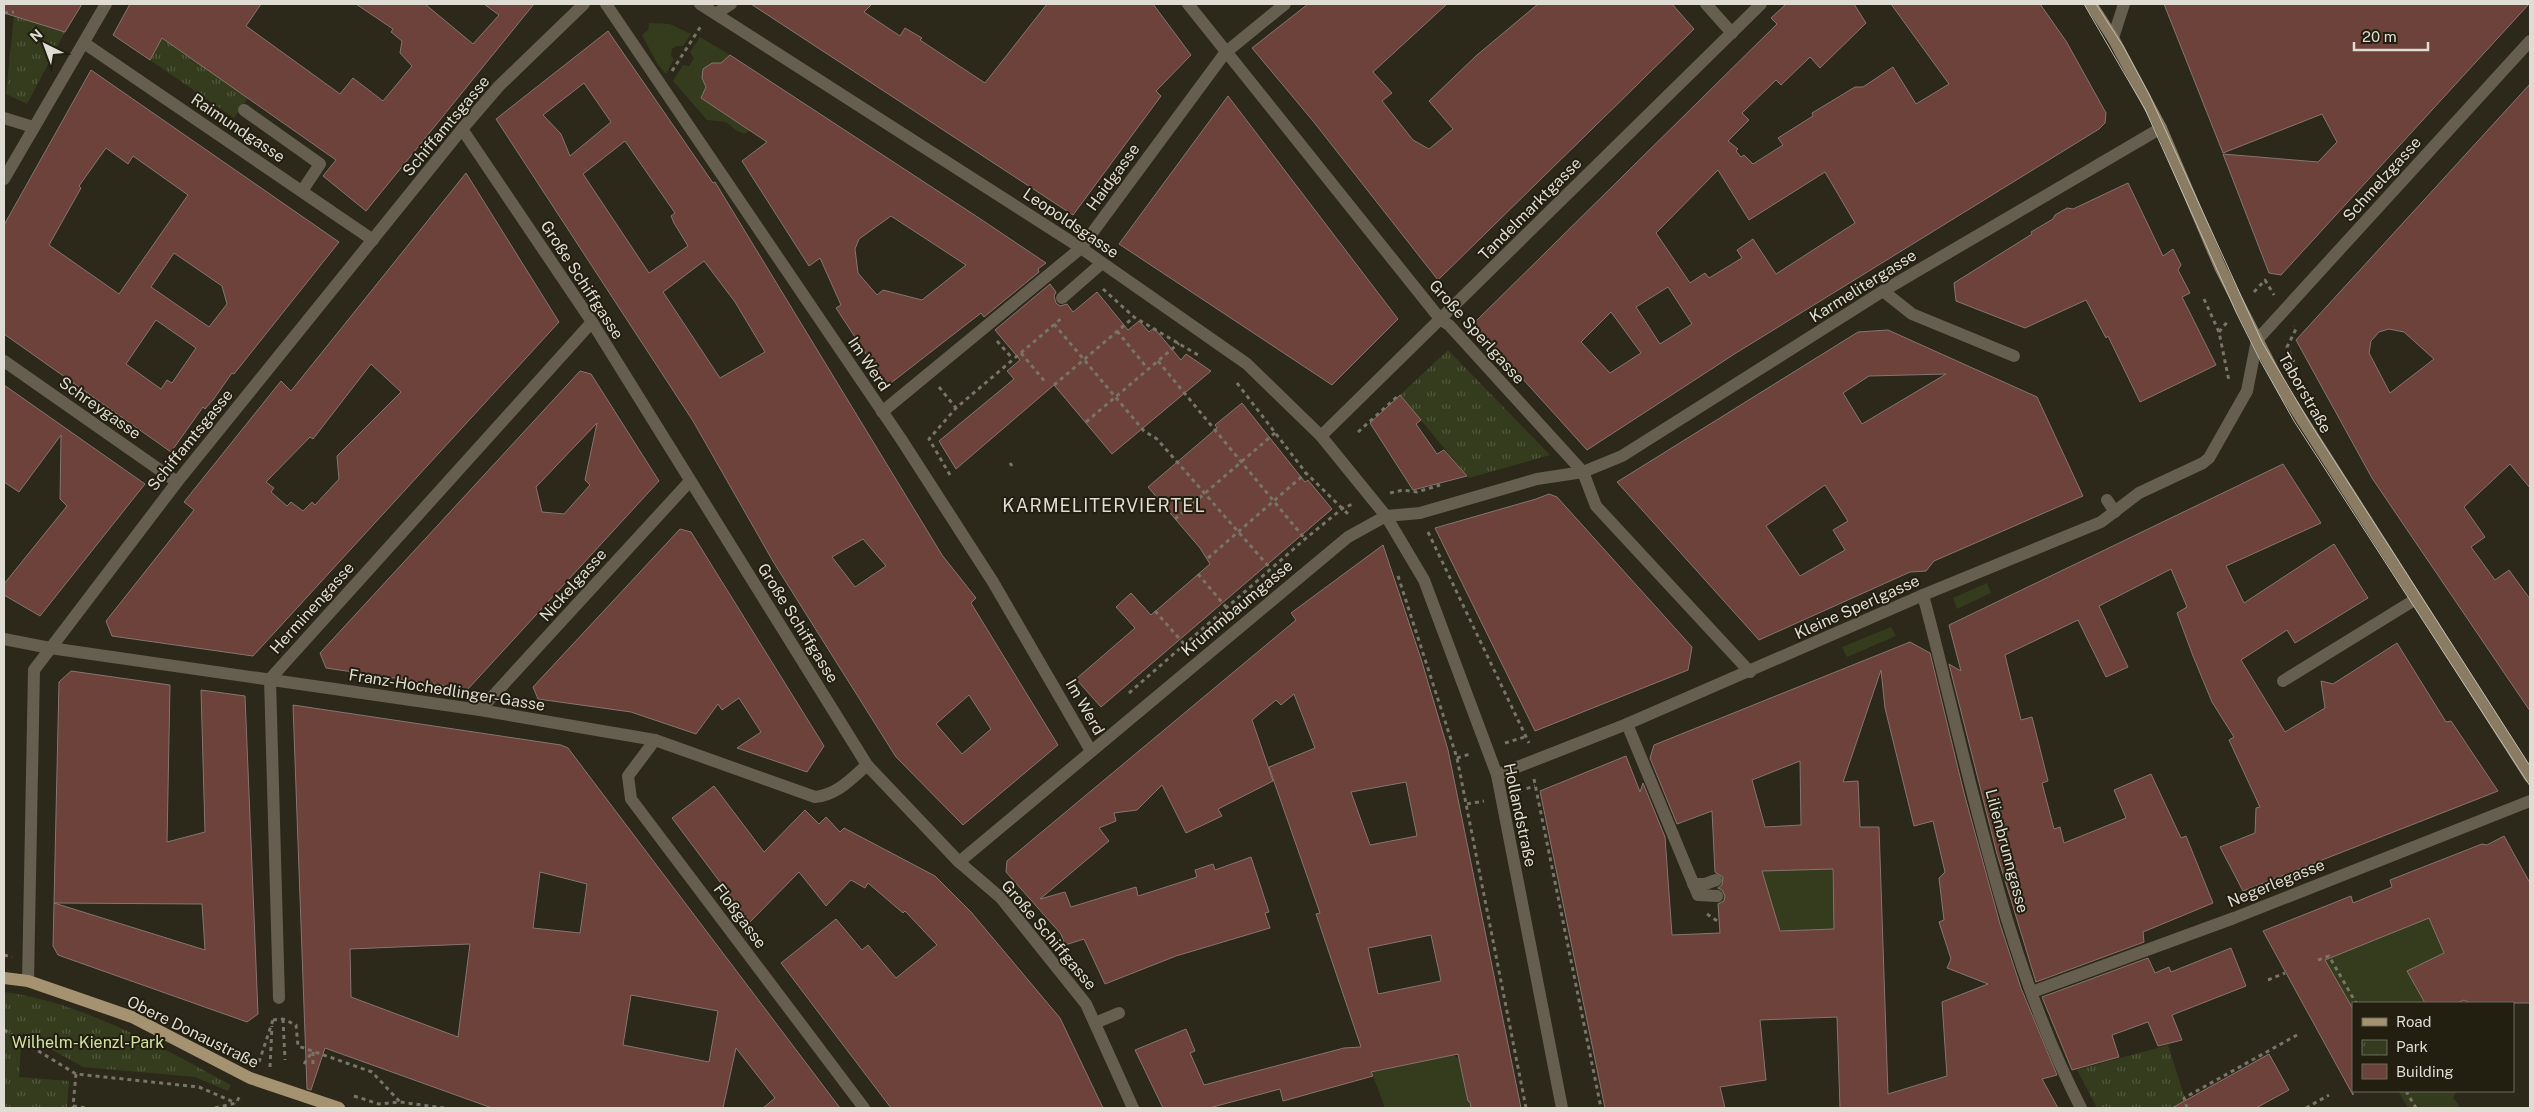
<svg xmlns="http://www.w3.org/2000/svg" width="2534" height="1112" font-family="'Public Sans',sans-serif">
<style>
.green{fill:#353c1d}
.park{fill:url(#park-tufts)}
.building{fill:#6c423a;stroke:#877470;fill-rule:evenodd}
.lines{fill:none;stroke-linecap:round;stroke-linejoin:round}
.path{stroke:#777468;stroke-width:3;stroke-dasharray:4 4;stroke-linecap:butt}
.service{stroke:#665e4e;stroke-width:12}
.pedestrian{stroke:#665e4e;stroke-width:12}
.minor{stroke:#665e4e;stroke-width:12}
.secondary{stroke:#897c62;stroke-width:12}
.primary{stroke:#a49271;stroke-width:12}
.tram{stroke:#bfbcb2;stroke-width:1}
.labels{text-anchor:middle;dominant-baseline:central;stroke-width:4;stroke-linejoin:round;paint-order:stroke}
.street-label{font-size:16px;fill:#dedcd3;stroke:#221e10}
.park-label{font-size:16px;fill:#d2e39f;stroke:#221e10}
.neighbourhood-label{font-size:18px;letter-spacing:1px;fill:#dedcd3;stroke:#221e10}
</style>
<defs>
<pattern id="park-tufts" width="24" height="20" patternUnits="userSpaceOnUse" patternTransform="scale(1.25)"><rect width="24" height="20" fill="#353c1d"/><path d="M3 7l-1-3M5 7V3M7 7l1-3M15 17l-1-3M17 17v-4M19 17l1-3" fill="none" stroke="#52583d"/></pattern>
</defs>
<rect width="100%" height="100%" fill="#2c281a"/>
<g class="green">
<polygon points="649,23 670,24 691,34 683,46 676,46 672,49 671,56 674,59 666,74 658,65 642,35 648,30"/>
<polygon points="700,37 730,55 721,63 712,63 704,69 702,79 706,87 701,98 750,130 745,134 737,131 726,122 707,120 673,81 683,65 689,66 694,58 690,52"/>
<polygon points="1987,583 1991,593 1957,609 1953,598"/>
<polygon points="1891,627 1896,636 1847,657 1842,647"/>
<polygon points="1832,869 1834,929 1720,933 1715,872"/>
<polygon points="2426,911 2444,953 2408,971 2425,1003 2353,1003 2353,1009 2329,967 2323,969 2315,955"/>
<polygon points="1454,1055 1459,1059 1468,1101 1470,1102 1471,1108 1385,1108 1367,1060 1374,1072"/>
<polygon points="2398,1091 2457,1091 2453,1098 2459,1105 2457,1108 2408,1108"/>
</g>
<g class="park">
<polygon points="14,16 65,32 27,104 6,94"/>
<polygon points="162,38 248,98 234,118 150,60"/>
<polygon points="1448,350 1550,455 1469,478 1400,395"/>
<path d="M4 992C82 1002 163 1048 231 1085L228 1091 195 1077 83 1067 22 1033 19 1077 69 1081 67 1108H4Z"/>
<polygon points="2168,1045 2188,1108 2097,1108 2077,1070"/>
</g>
<g class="building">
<polygon points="4,4 82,4 65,32 4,13"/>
<polygon points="130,4 261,4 246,26 340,94 353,78 383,101 412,66 400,53 402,41 391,32 393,29 356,4 425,4 473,44 499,15 484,4 534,4 366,211 323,176 336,160 162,38 150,60 113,35"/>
<polygon points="751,4 872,4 864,12 900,36 905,28 922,38 920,40 985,83 1047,4 1153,4 1191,55 1156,91 1161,96 1073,215"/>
<polygon points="1308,4 1447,4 1373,72 1392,93 1382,101 1413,140 1429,149 1453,129 1429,101 1477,55 1538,4 1672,4 1694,29 1438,280 1313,121 1252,48"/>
<path d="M1786 4H1854L1866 23 1820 68 1810 57 1781 85 1776 80 1742 113 1749 120 1728 141 1738 149 1736 151 1741 157 1744 155 1753 164 1783 145 1778 138 1813 116 1812 113 1855 87H1863L1893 67 1916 104 1949 84 1891 4H2040L2066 41 2106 113 2105 123 2099 129 1736 353 1587 450 1473 324 1777 24 1771 18ZM1718 170 1749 220 1825 172 1855 223 1776 274 1753 239 1737 250 1742 258 1709 278 1705 273 1690 283 1656 233ZM1668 287 1692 324 1660 344 1636 307ZM1611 312 1641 353 1610 373 1581 342Z"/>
<polygon points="2164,4 2529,4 2281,275 2269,273 2223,154 2318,162 2337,142 2322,114 2223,153"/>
<path d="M608 31 713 183 715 182 942 555 976 598 971 603 1058 745 963 825 896 757 774 563 693 421 496 119ZM584 83 611 122 570 156 561 134 543 115ZM625 141 675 213 671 216 674 223 688 246 649 273 583 174ZM704 261 735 302 765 352 720 378 663 292ZM863 539 886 566 855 587 832 557ZM969 695 991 729 962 754 936 724Z"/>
<path d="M730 55 979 218 1046 263 1038 269 1039 272 984 317 981 313 887 386 836 308 841 305 820 258 809 266 742 161 767 142 701 98 706 87 702 78 703 69 712 63H721ZM891 216 966 265 922 300 883 290 877 295 858 273 855 249 859 239Z"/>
<path d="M91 70 339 242 234 374 232 373 213 400 205 409 203 407 171 452 4 334V225ZM106 148 128 164 133 156 188 195 119 294 49 245 81 188 79 186ZM174 253 222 286 227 304 209 327 151 287ZM156 320 196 348 172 383 167 380 161 389 126 364Z"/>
<path d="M2530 84V488L2510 464 2464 507 2485 537 2471 547 2495 580 2509 570 2530 599V711L2372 478 2296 340ZM2389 329 2404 332 2434 359 2390 393 2369 353 2371 341 2379 332Z"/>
<polygon points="1228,96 1398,319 1332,385 1119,244"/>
<path d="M466 173 559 322 253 656 112 636 106 621 194 510 184 502 281 381 291 391ZM371 364 401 392 337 456 339 479 315 505 312 502 303 511 291 502 287 506 271 492 274 488 266 482 310 437 313 439Z"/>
<polygon points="2128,183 2163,256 2173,249 2181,265 2178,270 2190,293 2182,297 2216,365 2140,402 2108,336 2106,338 2086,300 2025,328 1956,301 1954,283 2032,234 2031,232 2053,219 2055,215 2067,208 2073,209"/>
<polygon points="1050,284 1056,292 1054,296 1056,303 1060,306 1067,304 1073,312 1097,292 1128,330 1139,321 1149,332 1154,328 1181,360 1186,354 1211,371 1112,454 1054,385 956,469 939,441 1014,379 1007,371 1020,360 995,330"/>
<path d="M1888 330 2037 397 2083 496 1934 561 1926 571 1910 572 1759 640 1617 482 1858 332ZM1946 374 1862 424 1843 393 1869 376ZM1825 485 1848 521 1833 530 1845 550 1800 576 1766 526Z"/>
<path d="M580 371 591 374 659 481 468 689 326 668 320 653ZM597 423 585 480 590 485 564 514 542 512 536 487Z"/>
<polygon points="4,385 145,484 40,616 4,595 4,584 67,506 60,499 61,435 19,492 4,482"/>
<polygon points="1400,395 1421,420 1416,424 1437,454 1444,450 1467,476 1413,490 1370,423"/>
<polygon points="1242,403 1305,482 1308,480 1332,509 1101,707 1076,679 1135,628 1116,607 1131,593 1151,615 1210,564 1200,548 1148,487 1217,428 1215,425"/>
<polygon points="2283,464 2321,523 2226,566 2244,603 2334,544 2368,598 2295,643 2287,630 2241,660 2285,732 2325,708 2321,681 2333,684 2397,643 2446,722 2451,721 2498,791 2243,891 2220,847 2255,833 2256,808 2260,807 2229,740 2234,737 2212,702 2193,656 2177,613 2187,607 2171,569 2099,606 2128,667 2106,677 2078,620 2005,655 2021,720 2032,717 2048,781 2042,783 2054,829 2060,827 2064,843 2126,818 2114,790 2151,774 2181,838 2186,836 2213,903 2143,932 2144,942 2036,982 1997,854 1949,664 1961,671 1949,625"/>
<polygon points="1549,494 1557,497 1692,647 1688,670 1535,731 1435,528 1536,499"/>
<polygon points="680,529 691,532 824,746 807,772 737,748 761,732 739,698 722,710 718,704 696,734 631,712 538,699 533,687"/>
<path d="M1383 545 1422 662 1448 750 1521 1108H1471L1470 1102 1468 1101 1458 1054 1371 1072 1373 1076 1283 1101 1280 1089 1209 1108H1163L1135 1050 1186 1029 1195 1051 1190 1053 1204 1085 1344 1048 1361 1047 1316 914 1320 913 1269 767 1315 748 1294 694 1281 705 1276 700 1252 720 1273 781 1218 809 1222 816 1186 833 1162 785 1137 810 1114 813 1116 821 1099 828 1109 841 1040 899 1065 892 1071 907 1136 887 1138 896 1197 877 1195 870 1213 864 1215 870 1251 857 1269 912 1265 913 1270 928 1176 956 1105 984 1084 939 1065 945 1061 934 1006 872 1007 861 1296 620 1291 613ZM1406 782 1417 836 1370 845 1351 792ZM1431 935 1441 981 1378 994 1368 948Z"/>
<path d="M1910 642 1930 653 1964 793 2000 924 2021 988 2057 1075 2042 1079 2058 1108H1840L1837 1017 1760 1020 1766 1080 1720 1087 1725 1108H1605L1540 791 1626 756 1640 792 1643 783 1665 837 1672 935 1720 933 1718 904 1724 901 1725 896 1722 890 1718 888 1722 885 1723 877 1715 872 1712 811 1677 824 1650 758 1654 745ZM1881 670 1885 708 1914 826 1933 821 1945 872 1939 878 1944 920 1939 922 1951 959 1947 968 1988 984 1942 1002 1947 1076 1888 1094 1879 827H1860L1858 781 1843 782ZM1800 761 1801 825 1765 827 1752 780ZM1833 869 1834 929 1780 931 1762 871Z"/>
<polygon points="71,671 170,685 167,842 205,832 201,690 245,696 258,1014 247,1022 58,955 53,946 54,903 205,950 202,904 54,903 59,682"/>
<path d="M293 705 561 745 568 748 840 1108H763L775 1098 736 1048 723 1108H492L325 1048 311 1090 307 1089ZM540 872 587 884 580 933 533 928ZM470 944 458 1037 351 997 350 949ZM631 995 718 1011 709 1062 623 1045Z"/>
<polygon points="714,786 764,852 805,810 819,824 826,817 840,832 844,828 935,876 971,912 1060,1018 1103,1108 891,1108 781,963 836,919 862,950 868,945 896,978 937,945 905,911 903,913 868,883 865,888 851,880 826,906 799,872 750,922 672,818"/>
<polygon points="2504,836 2530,883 2530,1003 2470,1003 2464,1000 2457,1003 2425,1003 2407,971 2444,953 2429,918 2325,960 2353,1009 2353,1095 2263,931 2351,896 2353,903 2392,887 2390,880 2482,844 2487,845"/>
<polygon points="2231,948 2246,986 2172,1015 2182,1040 2158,1046 2148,1022 2112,1035 2119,1057 2072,1070 2042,997 2148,958 2155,973 2169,967 2171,972"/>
<polygon points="2269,1054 2289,1090 2256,1108 2172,1108"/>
</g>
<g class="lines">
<g class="path">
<polyline points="4,13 14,12"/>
<polyline points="672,71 701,26"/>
<polyline points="1103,289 1134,317 1198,355"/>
<polyline points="2254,292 2265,280 2274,295"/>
<polyline points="2204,299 2219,332 2229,381"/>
<polyline points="1054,324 1144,431 1157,439 1270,568"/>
<polyline points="1117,331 1148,369"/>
<polyline points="2219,332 2228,321"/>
<polyline points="997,341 1013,359"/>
<polyline points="1021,353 1046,383"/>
<polyline points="1158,361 1305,539"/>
<polyline points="2291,368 2295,364 2287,347 2296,329 2294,326"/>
<polyline points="1237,383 1306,473 1349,515"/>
<polyline points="1054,385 1134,317"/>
<polyline points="939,387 956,408"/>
<polyline points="1086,422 1179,343"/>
<polyline points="1358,432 1399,395"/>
<polyline points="1010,463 1012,466"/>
<polyline points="950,475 929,439 956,408 1063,317"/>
<polyline points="1390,493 1403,490 1417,492 1440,485"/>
<polyline points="1175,519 1276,432"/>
<polyline points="1428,532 1529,743"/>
<polyline points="1208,558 1306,473"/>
<polyline points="1198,574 1226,607"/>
<polyline points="1398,576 1457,758 1526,1108"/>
<polyline points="1155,611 1184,644"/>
<polyline points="1129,693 1305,539 1343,508 1353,504"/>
<polyline points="1505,743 1528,736"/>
<polyline points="1457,758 1470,754"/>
<polyline points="1534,779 1601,1108"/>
<polyline points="1519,791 1535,786"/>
<polyline points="1467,804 1484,801"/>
<polyline points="1707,914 1719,922"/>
<polyline points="4,955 12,957"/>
<polyline points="2318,960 2329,956 2356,1003"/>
<polyline points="2268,980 2285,973"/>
<polyline points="283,1019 285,1060"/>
<polyline points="273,1020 283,1019 296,1025 298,1046 372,1072 400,1102"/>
<polyline points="4,1030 76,1074 199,1087 236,1103"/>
<polyline points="313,1052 313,1068"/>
<polyline points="259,1062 273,1020"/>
<polyline points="304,1064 312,1052"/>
<polyline points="270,1067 272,1026"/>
<polyline points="76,1074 73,1106 87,1108"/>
<polyline points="2406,1091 2416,1108"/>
<polyline points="354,1096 379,1104 400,1102 444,1108"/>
<polyline points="215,1108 236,1103 241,1094"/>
<polyline points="2187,1108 2184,1098 2297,1035"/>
<polyline points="2306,1108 2329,1095"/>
</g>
<g class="service">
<polyline points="244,110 320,164 302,191"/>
<polyline points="1062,298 1102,263"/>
<polyline points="1627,724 1698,895 1717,896"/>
<polyline points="1693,884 1705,884 1716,880"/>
<polyline points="1095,1023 1119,1013"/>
</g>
<g class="pedestrian">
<polyline points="606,4 901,439"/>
<polyline points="1441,320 1449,325 1583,472"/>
<polyline points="882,412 1081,248"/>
<polyline points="2107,500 2115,512"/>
</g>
<g class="minor">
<polyline points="700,4 1081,248 1247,364 1321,436 1386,516 1424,580 1497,775 1562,1108"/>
<polyline points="1188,4 1441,320"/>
<polyline points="1706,4 1732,33"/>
<polyline points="717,13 731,4"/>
<polyline points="2113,38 2124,4"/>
<polyline points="84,43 373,240"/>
<polyline points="4,118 33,127"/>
<polyline points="462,129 592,322 867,765 959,862 1001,898 1086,1004 1133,1108"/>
<polyline points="4,179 106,4"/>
<polyline points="1081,248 1225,53 1285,4"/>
<polyline points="1883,291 1912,314 2014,356"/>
<polyline points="4,361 177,482"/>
<polyline points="1321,436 1761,4"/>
<polyline points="901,439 993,582 1091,751"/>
<polyline points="1583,472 1596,506 1750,672"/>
<path d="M1923 595C1969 766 2000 950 2081 1108"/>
<path d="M4 639 50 648 480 710 655 740 815 797C837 795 851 779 867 765"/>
<polyline points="2283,681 2416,599"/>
<polyline points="480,710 690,481"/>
<polyline points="655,740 628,776 631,799 864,1108"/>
<polyline points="1497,775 1627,724 1923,595 2101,522 2139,493 2203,463 2209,458 2247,391 2257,340 2530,41"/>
<polyline points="959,862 1348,537 1386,516 1420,513 1537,479 1583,472 1622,456 1883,291 2161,128"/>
<polyline points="28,981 34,670 177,482 462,129 499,86 584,4"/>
<polyline points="2032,992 2234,918 2530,801"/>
<polyline points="279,998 270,679 592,322"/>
</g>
<polyline class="secondary" points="2091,4 2113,38 2161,128 2220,267 2282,388 2530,777"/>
<polyline class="primary" points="4,978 28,981 132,1017 250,1078 339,1108"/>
<g class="tram">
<polyline points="2084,4 2145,109 2236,312 2261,362 2294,421 2530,786"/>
<polyline points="2096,4 2123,46 2149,94 2262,342 2310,423 2530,766"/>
</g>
</g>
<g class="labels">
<g class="street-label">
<text transform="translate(446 126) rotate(-50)">Schiffamtsgasse</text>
<text transform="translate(238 128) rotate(34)">Raimundgasse</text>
<text transform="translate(1113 177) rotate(-54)">Haidgasse</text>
<text transform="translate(2382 179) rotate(-48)">Schmelzgasse</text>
<text transform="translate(1530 209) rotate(-45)">Tandelmarktgasse</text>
<text transform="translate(1071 223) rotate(34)">Leopoldsgasse</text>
<text transform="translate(582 280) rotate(57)">Große Schiffgasse</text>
<text transform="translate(1863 286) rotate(-32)">Karmelitergasse</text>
<text transform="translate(1477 332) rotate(48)">Große Sperlgasse</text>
<text transform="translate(869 364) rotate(56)">Im Werd</text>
<text transform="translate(2305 393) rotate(60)">Taborstraße</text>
<text transform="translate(100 408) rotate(35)">Schreygasse</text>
<text transform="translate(190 440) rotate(-51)">Schiffamtsgasse</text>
<text transform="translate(573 585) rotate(-48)">Nickelgasse</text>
<text transform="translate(1857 607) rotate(-24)">Kleine Sperlgasse</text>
<text transform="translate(312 608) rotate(-48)">Herminengasse</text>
<text transform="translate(1237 608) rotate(-40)">Krummbaumgasse</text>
<text transform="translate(798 623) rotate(58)">Große Schiffgasse</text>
<text transform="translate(447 690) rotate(9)">Franz-Hochedlinger-Gasse</text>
<text transform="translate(1085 707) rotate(60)">Im Werd</text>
<text transform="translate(1520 815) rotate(78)">Hollandstraße</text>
<text transform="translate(2007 851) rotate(75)">Lilienbrunngasse</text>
<text transform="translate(2276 883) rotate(-22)">Negerlegasse</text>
<text transform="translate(740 916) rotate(53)">Floßgasse</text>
<text transform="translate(1049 935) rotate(50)">Große Schiffgasse</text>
<text transform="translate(193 1032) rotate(26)">Obere Donaustraße</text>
</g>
<g class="park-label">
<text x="88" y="1042">Wilhelm-Kienzl-Park</text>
</g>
<g class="neighbourhood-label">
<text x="1104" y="505">KARMELITERVIERTEL</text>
</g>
</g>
<rect width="2534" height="1112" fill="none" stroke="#dedcd3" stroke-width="10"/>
<rect x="2352" y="1002" width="162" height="90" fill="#221e10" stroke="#6d6a5e"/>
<rect x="2362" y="1018" width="25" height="8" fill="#a49271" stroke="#6d6a5e"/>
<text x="2396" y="1027" font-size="15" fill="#dedcd3">Road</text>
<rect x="2362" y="1040" width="25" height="15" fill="url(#park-tufts)" stroke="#6d6a5e"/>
<text x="2396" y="1052" font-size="15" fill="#dedcd3">Park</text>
<rect x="2362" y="1064" width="25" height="15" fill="#6c423a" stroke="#6d6a5e"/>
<text x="2396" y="1077" font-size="15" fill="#dedcd3">Building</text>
<g transform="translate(45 45) rotate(318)" stroke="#221e10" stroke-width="4" paint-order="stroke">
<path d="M0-4L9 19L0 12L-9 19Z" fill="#dedcd3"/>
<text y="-8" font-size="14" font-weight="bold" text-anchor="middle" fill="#dedcd3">N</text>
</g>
<path d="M2354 42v8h74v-8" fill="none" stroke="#dedcd3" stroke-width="2.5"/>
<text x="2362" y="42" font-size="15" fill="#dedcd3" stroke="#221e10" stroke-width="4" paint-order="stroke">20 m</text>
</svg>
